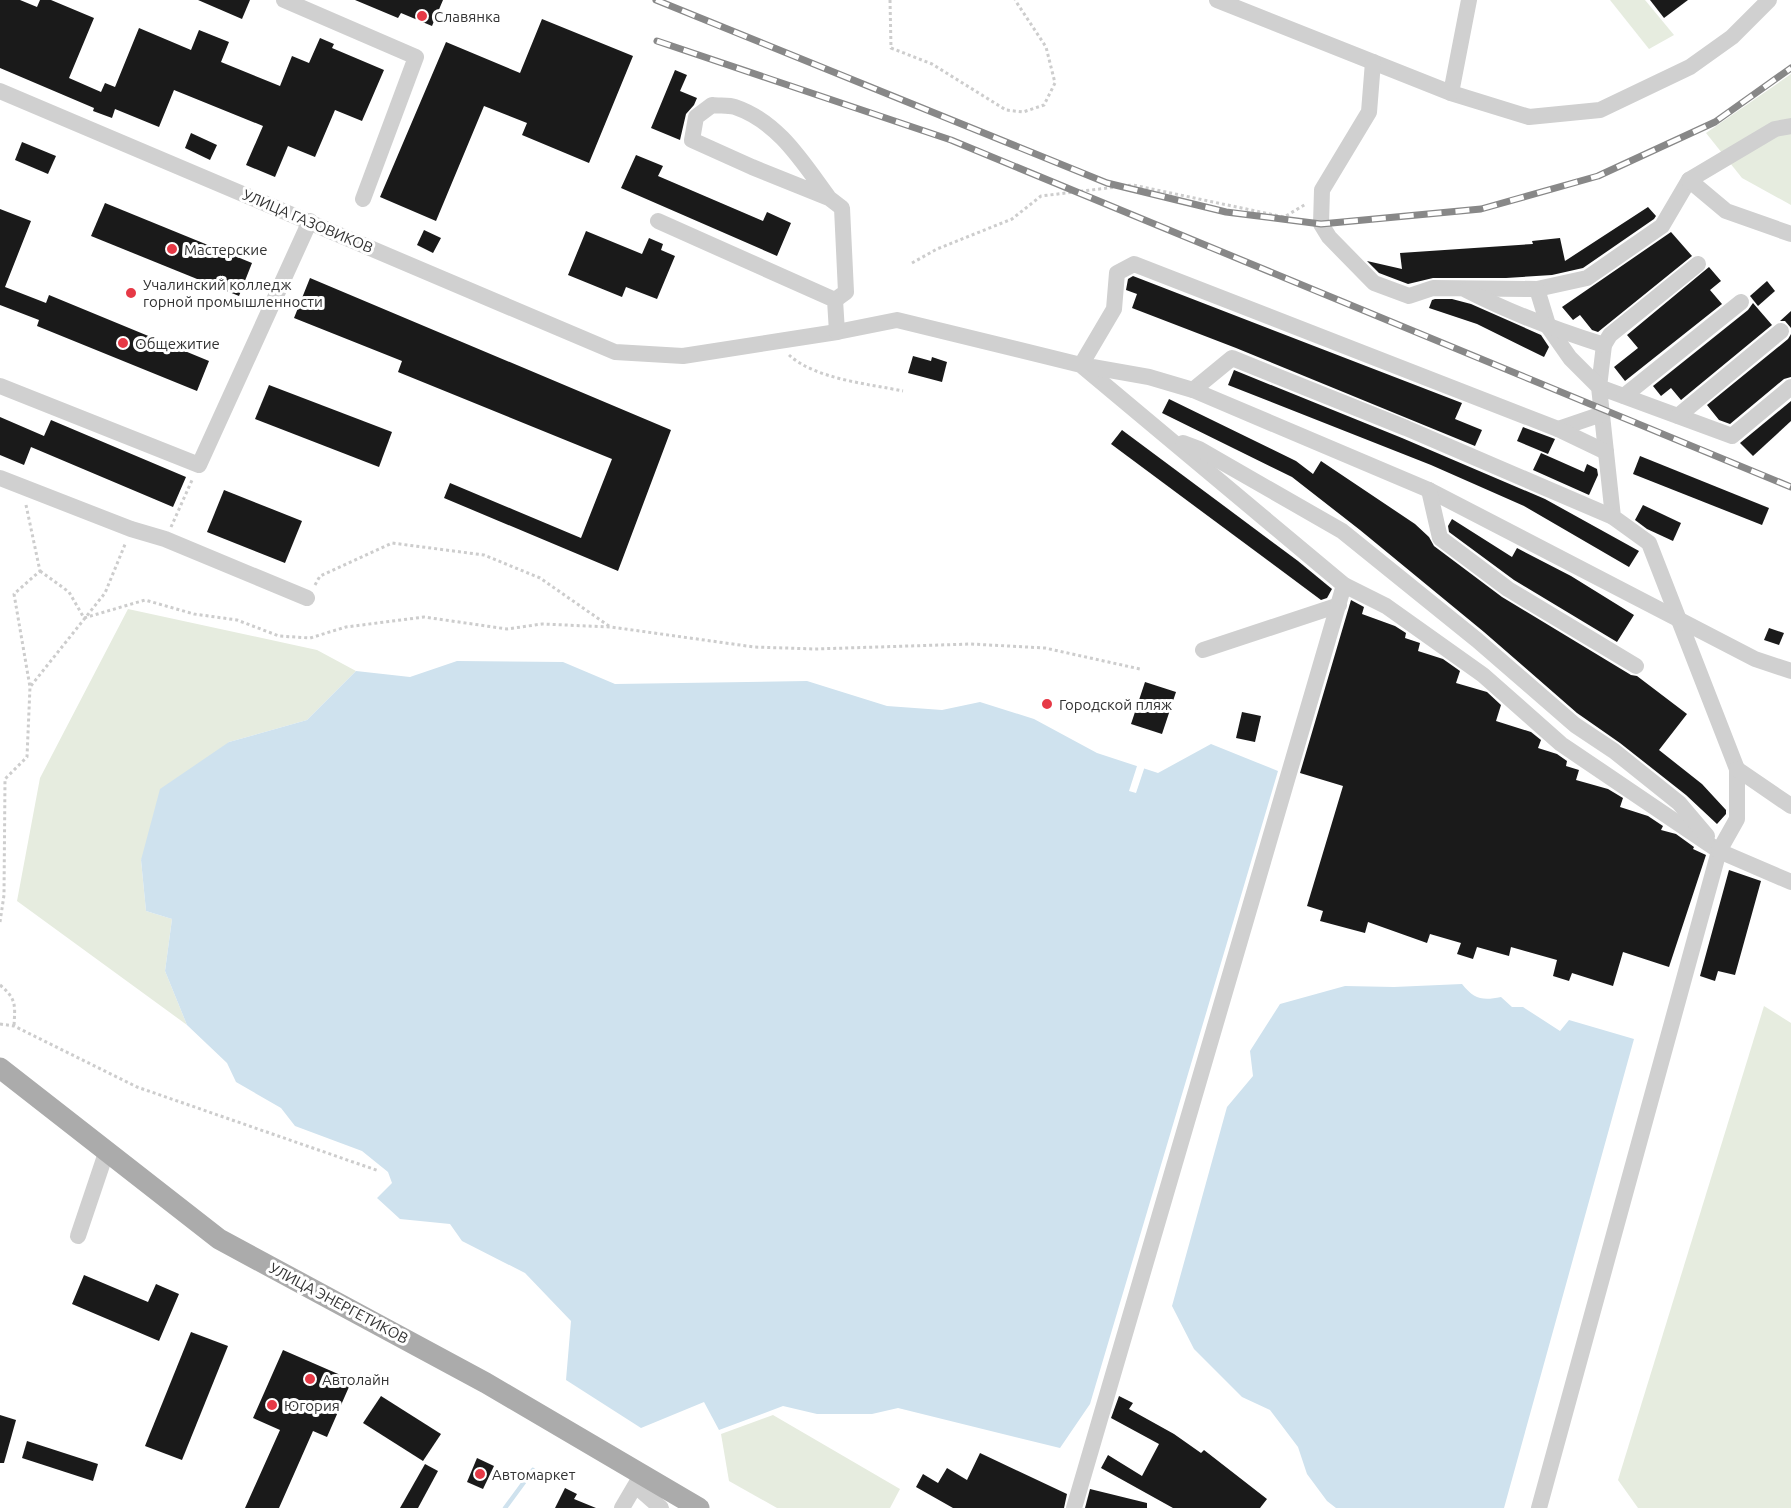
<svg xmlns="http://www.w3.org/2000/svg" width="1791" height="1508" font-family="Ubuntu,sans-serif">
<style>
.green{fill:#e6ecdf}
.water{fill:#cfe2ee}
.pier{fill:#fff}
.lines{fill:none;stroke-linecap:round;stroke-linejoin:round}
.stream{stroke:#cfe2ee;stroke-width:4.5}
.building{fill:#1a1a1a}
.path{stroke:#cdcdcd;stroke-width:3;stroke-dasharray:3 3;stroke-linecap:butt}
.minor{stroke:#d0d0d0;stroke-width:16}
.major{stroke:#ababab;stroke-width:21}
.rail-casing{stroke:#888;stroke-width:7}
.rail{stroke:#fff;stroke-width:4.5;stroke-dasharray:14;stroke-linecap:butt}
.poi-dot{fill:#e63946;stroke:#fff;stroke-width:2}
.labels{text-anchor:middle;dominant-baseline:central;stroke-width:6;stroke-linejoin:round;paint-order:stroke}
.poi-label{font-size:15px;fill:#333;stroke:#fff;text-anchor:start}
.street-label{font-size:15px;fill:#333;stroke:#fff}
</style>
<rect width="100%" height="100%" fill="#fff"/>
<g class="green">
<polygon points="1610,0 1645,0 1674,35 1649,49"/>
<polygon points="1791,74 1791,205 1742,178 1706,133"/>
<polygon points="128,609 317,650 356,671 307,720 229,742 141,860 146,911 172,919 165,971 187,1025 17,901 40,778"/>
<polygon points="1764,1006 1791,1023 1791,1508 1638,1508 1618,1480"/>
<polygon points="773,1415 900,1489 890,1508 777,1508 729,1481 721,1434"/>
</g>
<g class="water">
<polygon points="457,661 563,662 615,684 807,681 887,706 942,710 980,702 1034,719 1097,753 1158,773 1211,744 1278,771 1090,1404 1060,1448 898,1408 872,1414 817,1414 783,1406 719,1430 704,1402 641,1428 566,1380 571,1321 525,1273 462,1241 450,1224 400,1219 377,1198 392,1183 388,1172 362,1151 295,1126 281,1108 236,1082 227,1063 187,1025 165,971 172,919 146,911 141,860 160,789 229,742 307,720 356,671 410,677"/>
<path d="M1462 984C1474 999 1482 1001 1501 997L1512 1007H1523L1560 1031 1569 1020 1634 1039 1504 1508H1336L1327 1501 1307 1474 1298 1447 1270 1410 1242 1397 1194 1349 1172 1306 1227 1107 1253 1076 1250 1051 1280 1004 1345 986 1394 987Z"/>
</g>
<polygon class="pier" points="1138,763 1145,766 1136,793 1129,791"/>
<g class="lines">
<polyline class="stream" points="505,1508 533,1470"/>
</g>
<g class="building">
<polygon points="0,0 20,0 37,7 40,0 51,0 94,18 69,78 101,92 105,83 115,87 139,28 191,50 199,30 229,42 221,62 280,86 292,56 309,63 320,38 334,44 332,48 384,70 362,121 335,110 315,157 288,146 275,177 246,165 263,126 174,90 159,127 115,109 112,118 93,111 94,108 0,68"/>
<polygon points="198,0 250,0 242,19"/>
<polygon points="355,0 443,0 432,26 401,13 398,18"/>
<polygon points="1650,0 1688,0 1664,18"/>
<polygon points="542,19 633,56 589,163 522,135 527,123 484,106 436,221 380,197 446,42 520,73"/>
<polygon points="675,70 687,75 680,91 697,98 694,105 686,114 680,140 651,128"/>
<polygon points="191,133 217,145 210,160 185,148"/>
<polygon points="22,142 56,156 48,174 15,160"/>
<polygon points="636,155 663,166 658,176 763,221 767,212 791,223 777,256 621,188"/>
<polygon points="105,203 252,263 239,296 91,236"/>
<polygon points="1648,207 1656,216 1654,219 1583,268 1552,275 1506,278 1433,278 1408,284 1379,273 1367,261 1402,269 1400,253 1533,244 1532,241 1560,238 1565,261"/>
<polygon points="0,209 31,221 5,287 46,303 49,295 209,361 197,391 37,326 39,320 0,305"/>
<polygon points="424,230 441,238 433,253 417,245"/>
<polygon points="586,231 642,254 649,238 663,244 661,250 675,256 657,299 626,287 622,297 568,275"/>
<polygon points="1671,232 1692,256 1598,332 1592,330 1580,315 1573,320 1562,307"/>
<polygon points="1709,267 1721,281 1710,290 1722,304 1625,381 1614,367 1638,348 1627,335"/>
<polygon points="1133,276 1462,403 1455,419 1482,430 1475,446 1236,348 1132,308 1137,294 1126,290 1128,279"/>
<polygon points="310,278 671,430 618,571 444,498 450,483 581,538 612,459 398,372 402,361 294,318"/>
<polygon points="1767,281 1775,291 1758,306 1750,296"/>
<polygon points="1435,299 1452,299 1471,304 1541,335 1549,347 1544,357 1477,324 1429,308 1432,300"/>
<polygon points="1753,303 1772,325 1681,400 1671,388 1661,396 1653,386 1748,310"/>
<polygon points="1791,311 1791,328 1785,321 1780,321"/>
<polygon points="1791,334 1791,377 1784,379 1730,424 1719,420 1707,405 1788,339"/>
<polygon points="913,356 931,361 932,357 947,362 942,382 908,373"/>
<polygon points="1234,370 1402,438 1545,499 1639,551 1629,567 1524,506 1431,465 1228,385"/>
<polygon points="269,385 392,432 379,467 255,419"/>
<polygon points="1169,399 1296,461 1313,474 1321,461 1415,524 1429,537 1434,546 1502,597 1631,675 1637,676 1687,714 1659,750 1702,784 1726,810 1726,814 1717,824 1686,795 1620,743 1577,713 1484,632 1360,530 1292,477 1162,413"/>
<polygon points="1791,401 1791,421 1753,456 1740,443"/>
<polygon points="0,417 44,436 51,420 186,477 173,507 31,447 24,465 0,455"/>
<polygon points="1523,427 1555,439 1548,454 1517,441"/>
<polygon points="1122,430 1298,561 1332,589 1327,598 1321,600 1111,444"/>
<polygon points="1541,453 1584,472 1587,464 1597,469 1598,475 1589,495 1533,470"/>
<polygon points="1640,456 1769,508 1762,525 1633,474"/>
<polygon points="224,490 302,521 285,563 207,532"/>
<polygon points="1643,505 1681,523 1673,541 1647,529 1635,520"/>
<polygon points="1452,519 1512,557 1517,548 1571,576 1634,615 1617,642 1514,580 1449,532 1448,526"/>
<polygon points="1351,600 1364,607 1362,614 1395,626 1406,633 1405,638 1420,643 1418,651 1443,659 1460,671 1456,683 1487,692 1501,705 1496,721 1531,732 1541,740 1538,748 1557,754 1567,761 1566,766 1579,770 1576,780 1608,789 1623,798 1620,807 1648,816 1663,826 1661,830 1676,834 1694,847 1693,849 1706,855 1669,967 1623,952 1613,986 1572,973 1569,981 1553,976 1557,960 1525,951 1511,947 1509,956 1477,947 1473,959 1457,954 1461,943 1430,934 1427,943 1368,922 1365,933 1320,921 1323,911 1307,906 1343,786 1300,773"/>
<polygon points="1769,628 1784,633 1779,645 1764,640"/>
<polygon points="1145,682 1176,692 1162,734 1131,724"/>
<polygon points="1242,712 1261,716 1255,742 1236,738"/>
<polygon points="1729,870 1761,881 1735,975 1718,971 1715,981 1700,976"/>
<polygon points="84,1275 148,1302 156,1284 179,1294 159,1341 72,1304"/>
<polygon points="191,1332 228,1346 182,1460 145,1446"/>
<polygon points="283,1350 352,1380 327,1437 313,1431 279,1508 245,1508 280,1430 253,1418"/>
<polygon points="381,1396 441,1434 423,1461 363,1423"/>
<polygon points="1119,1396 1133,1403 1129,1409 1174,1434 1201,1453 1204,1450 1267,1499 1260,1508 1173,1508 1101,1468 1108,1455 1142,1476 1159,1444 1111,1418"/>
<polygon points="0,1415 16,1420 4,1463 0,1463"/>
<polygon points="27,1441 98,1464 93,1481 22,1458"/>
<polygon points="980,1453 1067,1494 1064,1508 953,1508 916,1487 923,1474 938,1483 947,1468 967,1480"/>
<polygon points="477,1458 494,1466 483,1489 467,1482"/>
<polygon points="425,1464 438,1471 418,1508 400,1508"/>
<polygon points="565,1488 577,1494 574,1499 596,1508 555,1508"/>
<polygon points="1090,1489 1147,1503 1147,1508 1085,1508"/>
</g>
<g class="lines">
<g class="path">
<polyline points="890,0 891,48 932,64 1006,110 1023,112 1044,105 1055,83 1046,47 1015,0"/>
<polyline points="912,263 937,249 1012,219 1041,196 1133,185 1284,217 1306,204"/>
<path d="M789 355C815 379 869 384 903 391"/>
<polyline points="26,505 40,571 14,594 30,687"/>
<polyline points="171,527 193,478"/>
<polyline points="40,571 69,592 84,618 145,600 194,614 237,620 279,636 310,638 346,627 424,617 507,629 542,624 611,627 754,647 815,649 971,644 1045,648 1140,669"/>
<polyline points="315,585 320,576 392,543 484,555 540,578 609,626"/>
<polyline points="0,922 4,895 5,779 27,757 30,687 105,593 126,542"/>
<path d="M0 985C17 999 15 1006 14 1026"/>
<polyline points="0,1024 14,1026 137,1087 379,1171"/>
</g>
<g class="minor">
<polyline points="284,0 416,57 363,199"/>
<polyline points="1217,0 1451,93 1529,117 1600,110 1690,67 1732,37 1769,0"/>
<polyline points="1373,62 1369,112 1322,190 1321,224 1329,237 1374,283 1409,296 1433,288 1537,289 1587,278 1662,226 1689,180 1775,129 1791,126"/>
<polyline points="0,91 615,352 683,356 837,332 897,320 1081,365 1344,585 1386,606 1483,675 1561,744 1719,851 1539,1508"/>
<polyline points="1451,93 1469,0"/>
<polyline points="1689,180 1726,211 1791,234"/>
<path d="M829 198C803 163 779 122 735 107 729 105 719 106 712 105L696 117 692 140 752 167 829 198 842 208 846 292 835 300"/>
<polyline points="658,221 835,300 837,332"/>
<polyline points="1698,264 1610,335 1604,345 1599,387 1732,436 1791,387"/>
<polyline points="1537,289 1549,328 1570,358 1599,387 1613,517 1649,543 1737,769 1737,819 1719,851 1791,882"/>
<path d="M1466 290C1511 313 1556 330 1604 345"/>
<polyline points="0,386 199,465 310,221"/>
<polyline points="1193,390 1232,358 1406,428 1613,517"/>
<polyline points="1624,396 1741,302"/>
<polyline points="1678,416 1781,331"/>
<polyline points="1558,429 1602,414"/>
<polyline points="1183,443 1199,449 1342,531 1477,640 1575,725 1614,751 1679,803 1707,836"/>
<polyline points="1606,452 1558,429 1134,264 1117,273 1114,309 1081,365 1149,377 1193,390 1429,490 1755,659 1791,671"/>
<polyline points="0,478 131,529 165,539 307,598"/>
<polyline points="1429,490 1440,538 1508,589 1636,666"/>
<polyline points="1203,650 1339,605"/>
<polyline points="1737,769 1791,806"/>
<polyline points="78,1236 107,1150"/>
<polyline points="636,1486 661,1508"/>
<polyline points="622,1508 642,1474"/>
<polyline points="1074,1508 1344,585"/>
</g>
<polyline class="major" points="0,1068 219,1239 486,1383 699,1508"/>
<defs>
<g id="rail">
<polyline points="656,0 1107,183 1226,212 1321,224 1481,209 1598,176 1715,122 1791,68"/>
<polyline points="657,41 951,140 1791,487"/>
</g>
</defs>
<use href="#rail" class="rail-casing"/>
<use href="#rail" class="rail"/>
</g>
<g class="poi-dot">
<circle cx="422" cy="16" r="6"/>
<circle cx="172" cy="249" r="6"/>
<circle cx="131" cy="293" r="6"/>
<circle cx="123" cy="343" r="6"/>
<circle cx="1047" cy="704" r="6"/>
<circle cx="310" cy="1379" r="6"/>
<circle cx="272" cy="1405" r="6"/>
<circle cx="480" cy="1474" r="6"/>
</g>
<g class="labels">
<g class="poi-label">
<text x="434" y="16">Славянка</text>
<text x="184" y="249">Мастерские</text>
<text x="143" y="284">Учалинский колледж<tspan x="143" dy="17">горной промышленности</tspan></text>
<text x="135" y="343">Общежитие</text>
<text x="1059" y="704">Городской пляж</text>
<text x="322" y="1379">Автолайн</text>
<text x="284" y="1405">Югория</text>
<text x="492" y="1474">Автомаркет</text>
</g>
<g class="street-label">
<text transform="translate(308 221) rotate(23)">УЛИЦА ГАЗОВИКОВ</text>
<text transform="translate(339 1303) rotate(28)">УЛИЦА ЭНЕРГЕТИКОВ</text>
</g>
</g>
</svg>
